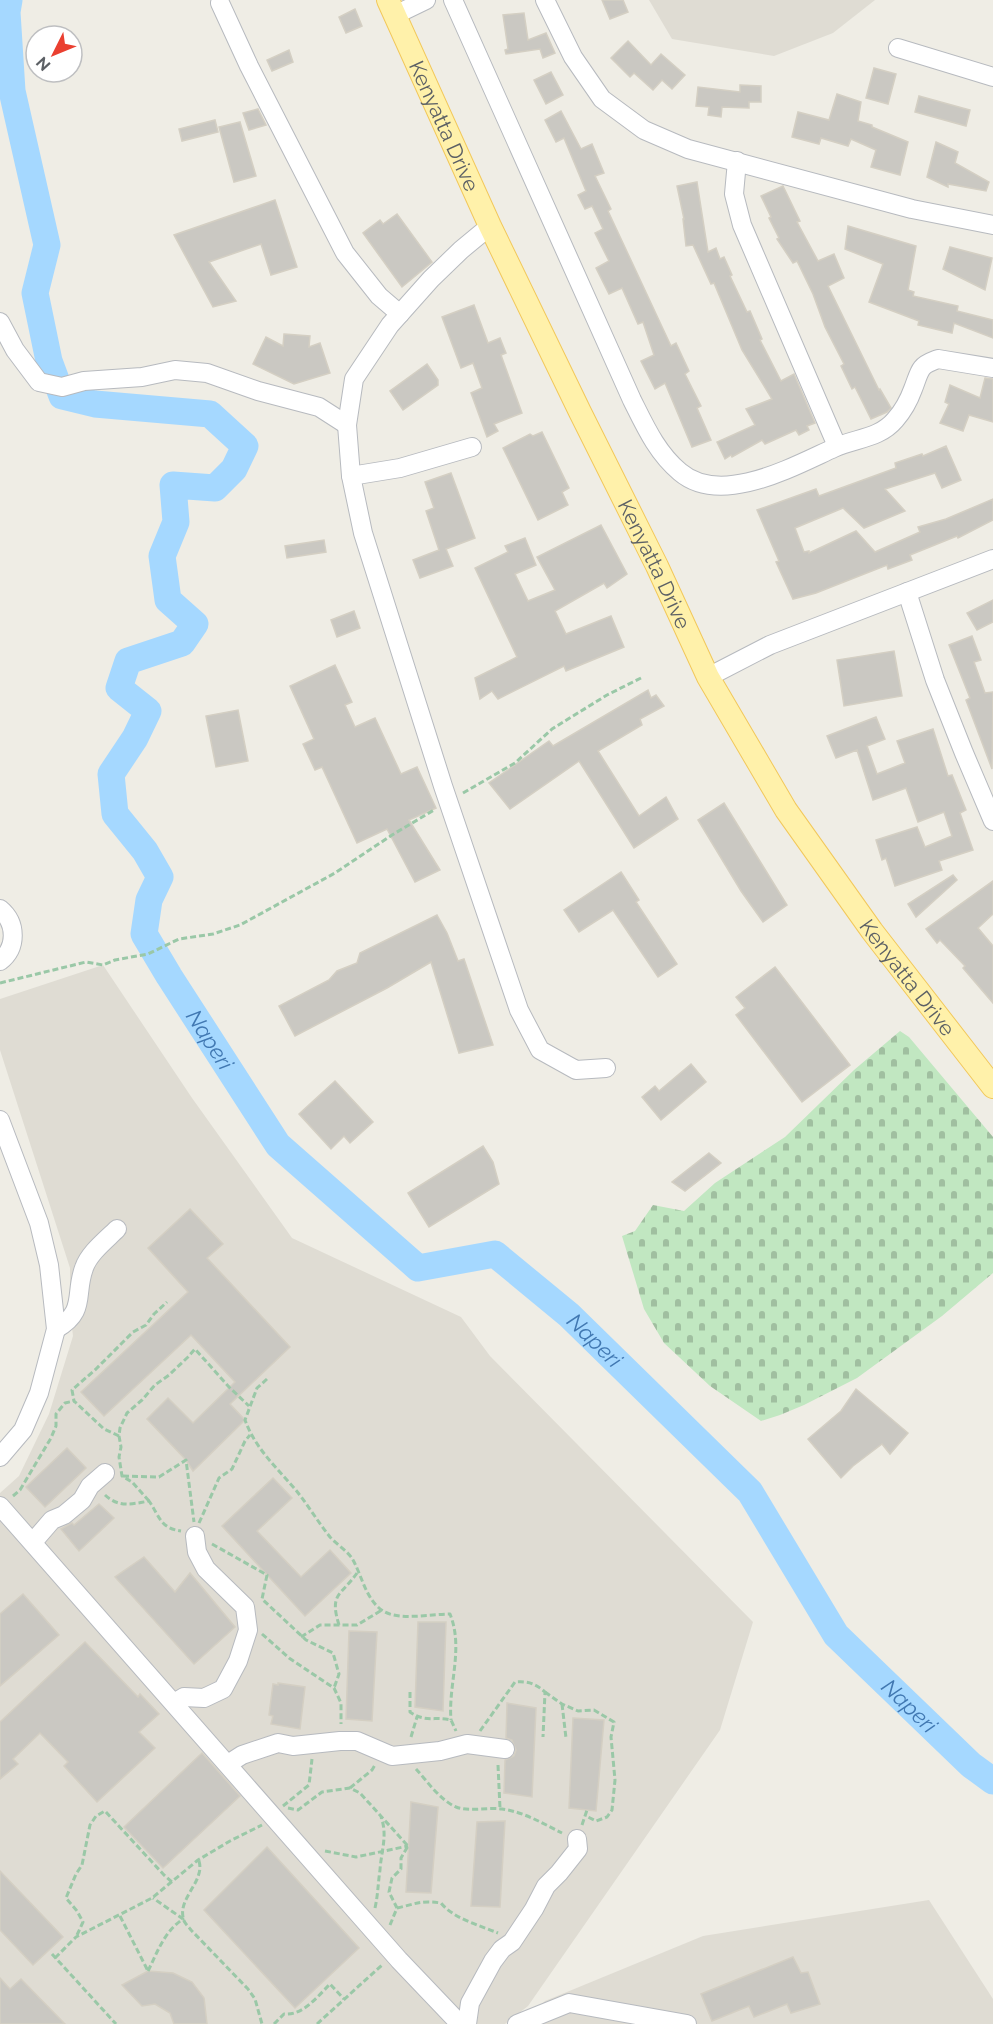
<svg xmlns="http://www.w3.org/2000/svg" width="993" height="2024" font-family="Raleway,sans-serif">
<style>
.education{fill:#dfdcd3}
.cemetery{fill:url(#cemetery-stones)}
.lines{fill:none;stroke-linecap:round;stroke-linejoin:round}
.river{stroke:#a5d8ff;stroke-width:27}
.building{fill:#cac8c2;stroke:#d4cfc3;stroke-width:1.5}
.minor-casing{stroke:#b7babf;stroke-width:20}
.major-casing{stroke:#f2c85b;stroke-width:24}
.path{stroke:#9ac8a7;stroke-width:3;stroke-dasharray:6 3;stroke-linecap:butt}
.minor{stroke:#fff;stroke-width:18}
.major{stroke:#fff1aa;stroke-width:22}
.labels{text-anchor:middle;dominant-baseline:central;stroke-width:5;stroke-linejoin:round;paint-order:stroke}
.street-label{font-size:21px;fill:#5c6065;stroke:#fff}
.water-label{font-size:22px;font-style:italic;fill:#4178b2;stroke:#fff}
</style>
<defs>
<pattern id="cemetery-stones" width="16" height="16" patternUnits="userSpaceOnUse" patternTransform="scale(1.5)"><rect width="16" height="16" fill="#c1e7c1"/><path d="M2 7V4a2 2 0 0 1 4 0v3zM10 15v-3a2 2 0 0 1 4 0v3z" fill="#a0bfa0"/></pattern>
</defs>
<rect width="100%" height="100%" fill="#efede5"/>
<g class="education">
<polygon points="649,0 875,0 833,33 774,56 672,39"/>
<polygon points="103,965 192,1098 292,1238 461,1317 490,1356 753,1622 720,1730 528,2006 505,2024 0,2024 0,1493 19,1476 49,1414 73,1336 70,1311 70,1268 0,1050 0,999"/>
<polygon points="929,1900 993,1999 993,2024 519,2024 545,2001 703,1936"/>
</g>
<polygon class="cemetery" points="900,1031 909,1037 993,1137 993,1273 942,1316 857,1378 804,1405 780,1415 761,1421 710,1386 664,1343 644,1309 622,1236 635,1231 653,1205 684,1211 715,1183 785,1137 854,1070"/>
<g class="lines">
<path class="river" id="s1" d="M9 0 7 12 12 91 47 245 35 293 49 361 62 396 95 404 210 414 245 446 234 469 215 488 173 485 176 522 162 556 168 600 195 624 182 643 128 661 119 688 148 711 135 738 111 774 115 814 145 851 160 877 149 900 144 934 169 976 278 1145 418 1268 495 1254 569 1315 750 1492 836 1635 971 1765 993 1781"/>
</g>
<g class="building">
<polygon points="602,0 623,0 628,12 610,19"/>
<polygon points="355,9 362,26 346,33 339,17"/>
<polygon points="524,13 528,40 546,33 555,53 543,58 540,49 506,54 505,50 508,49 503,15"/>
<polygon points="628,41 651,65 661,54 685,75 672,89 662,80 653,90 634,73 630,77 611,58"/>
<polygon points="289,50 293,62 272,71 267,60"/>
<polygon points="874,68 896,74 888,104 866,98"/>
<polygon points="551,72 563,95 546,104 534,80"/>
<polygon points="740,85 761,86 761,102 749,102 749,108 722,107 721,117 708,115 709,107 696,106 698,87 740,92"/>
<polygon points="837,94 861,102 858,121 872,125 872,127 908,142 900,175 871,167 876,150 851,139 848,146 821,138 819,144 792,137 798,112 829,120"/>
<polygon points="919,96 970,110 966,126 915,112"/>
<polygon points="258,109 266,125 249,130 243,113"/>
<polygon points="561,111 581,149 592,144 604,173 595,176 611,209 608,211 671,346 676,343 689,371 685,374 701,406 697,408 711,440 692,447 665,383 655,389 641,361 654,355 643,322 638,324 622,288 609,294 596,268 609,261 595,233 603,229 592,206 585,209 578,195 586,191 564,138 556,142 545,120"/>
<polygon points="215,120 218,132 182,141 179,129"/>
<polygon points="240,122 256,176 234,182 219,127"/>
<polygon points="936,142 958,152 955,163 989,182 986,191 948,184 948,187 927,177"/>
<polygon points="697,182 708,252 716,248 720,259 724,257 732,275 730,276 747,312 750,311 762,339 760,340 781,381 794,374 815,423 807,426 809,430 799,435 796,430 765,444 762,440 732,457 731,455 725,459 717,442 755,425 746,409 772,399 742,350 714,283 711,284 693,245 686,246 683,219 684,219 677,186"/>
<polygon points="783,186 800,221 797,222 818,261 834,254 844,278 828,286 879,390 880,389 891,408 887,412 871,419 855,387 852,389 841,366 844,364 825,327 813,294 797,261 793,263 777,239 779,238 769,218 771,217 761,196"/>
<polygon points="275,200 297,267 271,275 261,244 209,262 236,301 213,307 174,235"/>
<polygon points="397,214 432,262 402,287 363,233 380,220 383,224"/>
<polygon points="848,226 916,246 908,290 914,292 913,296 958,306 957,311 993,320 993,338 954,323 952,333 918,325 919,321 869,302 883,264 845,249"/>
<polygon points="950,247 992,258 985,290 943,269"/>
<polygon points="474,305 488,343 500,338 506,353 501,355 522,413 494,424 498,431 487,437 471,393 482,388 473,363 461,368 442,317"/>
<polygon points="284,334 310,336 309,347 320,343 330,373 294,384 253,364 266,337 283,346"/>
<polygon points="427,364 438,380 438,385 403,410 390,391"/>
<polygon points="985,378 993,379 993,422 969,415 963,431 940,423 949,404 945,402 950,385 980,398"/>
<polygon points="542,432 569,488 562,492 568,505 538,520 503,448 530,434 533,436"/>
<polygon points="946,446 961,480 942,488 935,473 885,489 905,511 864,528 843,508 795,528 804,552 809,551 809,553 856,531 875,552 920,532 918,527 946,519 993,499 993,520 958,538 957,536 910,555 912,560 888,569 887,565 816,593 793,599 776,562 779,561 757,510 816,489 819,496 896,468 895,463 922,454 923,456"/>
<polygon points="451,473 475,538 446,549 453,566 420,578 413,560 439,550 426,511 434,508 425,482"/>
<polygon points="601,525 627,574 607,588 604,583 555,611 566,634 611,616 624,647 566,671 564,666 498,699 492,691 480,699 475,678 517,657 475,568 508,552 505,546 525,538 536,565 515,574 528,601 555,590 537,557"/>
<polygon points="324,540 326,552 287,558 285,546"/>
<polygon points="993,600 993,622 977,630 967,613"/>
<polygon points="354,611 360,628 337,637 331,620"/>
<polygon points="972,636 981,660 974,662 985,693 993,692 992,769 966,700 970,698 949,645"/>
<polygon points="894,651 902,696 844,706 837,660"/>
<polygon points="335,665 352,702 345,705 355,727 375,718 401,774 417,767 436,808 409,820 440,870 415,882 387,829 357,843 322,767 315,770 303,744 314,739 290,686"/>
<polygon points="648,690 651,698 656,695 664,706 640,719 642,725 598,751 639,816 666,797 678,819 634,848 579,761 510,809 489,783 549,741 553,746"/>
<polygon points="238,710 248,761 216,767 206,716"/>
<polygon points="876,717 885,739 867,746 877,774 905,763 897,741 933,729 948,776 952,775 966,810 960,813 973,850 939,861 942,870 895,886 886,858 882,860 876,840 917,827 925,847 952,836 944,812 918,822 906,788 873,800 857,750 836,758 827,736"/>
<polygon points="724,803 787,905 763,922 741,891 698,820"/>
<polygon points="621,872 639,900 636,902 677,964 658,977 613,910 579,932 564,910"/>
<polygon points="953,875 957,880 916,917 908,904"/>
<polygon points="993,881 993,914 978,928 993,946 993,1003 963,968 965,966 940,940 937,943 926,929"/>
<polygon points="437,915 447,933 458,961 464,959 493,1045 459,1053 431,962 387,988 295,1036 279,1006 329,980 337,971 357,963 360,953"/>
<polygon points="775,967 850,1065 802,1102 736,1015 745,1008 736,997"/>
<polygon points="691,1064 706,1082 661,1120 642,1097 655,1086 659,1091"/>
<polygon points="335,1081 373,1122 350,1143 344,1136 331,1149 299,1114"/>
<polygon points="483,1146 493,1162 499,1184 429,1227 408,1193"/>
<polygon points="709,1153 721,1163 685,1191 672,1182"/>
<polygon points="190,1209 223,1244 207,1258 290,1347 230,1404 245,1420 193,1471 186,1460 147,1419 168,1398 193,1423 235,1382 191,1335 104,1416 81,1392 188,1292 148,1248"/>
<polygon points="856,1389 908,1433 890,1454 882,1444 853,1466 841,1478 808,1439 841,1411"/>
<polygon points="67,1448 86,1468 45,1507 26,1487"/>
<polygon points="273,1478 292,1498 257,1531 301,1577 330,1550 351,1573 305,1616 222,1526"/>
<polygon points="99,1504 114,1518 79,1551 61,1529 72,1523 74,1525"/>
<polygon points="144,1557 175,1592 190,1573 235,1627 194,1664 115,1577"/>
<polygon points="23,1594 59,1635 0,1686 0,1614"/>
<polygon points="418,1622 446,1622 443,1711 415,1707"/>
<polygon points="349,1631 377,1632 372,1721 346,1719"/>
<polygon points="85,1642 138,1697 140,1694 159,1714 139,1732 155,1748 97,1802 64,1766 68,1762 40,1733 13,1759 18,1764 0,1779 0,1722"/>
<polygon points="278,1683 305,1687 300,1729 271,1724 273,1716 269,1715 273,1684 278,1685"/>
<polygon points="507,1703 536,1708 532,1797 504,1793 505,1760 514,1756 516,1750 512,1740 506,1738"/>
<polygon points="573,1718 604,1720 596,1811 569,1808"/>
<polygon points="202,1753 240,1796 163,1868 124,1827"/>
<polygon points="411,1802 438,1807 431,1893 406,1892"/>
<polygon points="505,1821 500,1907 471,1906 477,1822"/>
<polygon points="267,1847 359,1948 295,2008 204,1910"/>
<polygon points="0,1871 63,1937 33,1965 0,1930"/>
<polygon points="793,1957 801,1973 808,1972 820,2004 791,2013 787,2004 754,2017 749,2006 712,2021 701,1994"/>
<polygon points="148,1971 173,1973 192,1982 204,1998 207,2024 174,2024 170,2013 155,2004 142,2006 122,1985"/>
<polygon points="0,1978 10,1989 21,1979 65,2024 0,2024"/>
</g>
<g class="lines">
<defs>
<g id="minor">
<path d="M453 0 632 400C645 426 657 453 680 472 721 507 794 466 834 448 855 438 879 439 895 420 903 411 909 400 913 389 916 382 918 373 922 368 926 363 933 361 938 359L993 368"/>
<polyline points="545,0 573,57 602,99 644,130 688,149 912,209 993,225"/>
<polyline points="220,3 249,66 345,253 379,296 400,314"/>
<polyline points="395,15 426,0"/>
<polyline points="898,48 993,77"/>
<polyline points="737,161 734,194 742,225 837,446"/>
<polyline points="490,226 461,250 431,279 390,325 354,379 347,425 351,476 363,533 443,786 519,1010 540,1050 576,1070 606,1068"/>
<polyline points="0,322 15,350 39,382 62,387 84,381 142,377 175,370 207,373 258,391 319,407 347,425"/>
<polyline points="351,476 400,468 472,447"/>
<polyline points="907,592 935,680 964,753 993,821"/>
<polyline points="708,677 770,645 993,559"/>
<path d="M0 909C17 923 17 948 0 961"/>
<polyline points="0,1120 39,1223 49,1265 56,1329 39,1393 23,1430 0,1457"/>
<path d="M56 1329C87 1311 74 1295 84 1268 89 1253 106 1240 117 1229"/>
<polyline points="0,1506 399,1960 460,2024"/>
<polyline points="33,1542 52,1520 64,1515 82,1500 90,1486 105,1473"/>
<polyline points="174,1703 184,1697 204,1698 223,1689 238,1661 248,1630 245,1607 206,1569 197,1552 195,1536"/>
<polyline points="228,1764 242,1755 278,1743 293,1746 340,1741 357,1741 392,1756 440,1751 467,1744 505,1749"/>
<polyline points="467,2024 470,2003 493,1961 502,1949 512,1942 534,1909 546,1886 559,1873 578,1849 577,1839"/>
<polyline points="517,2024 569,2003 687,2024"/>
</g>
<g id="major">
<path id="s2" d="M388 0 490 226 580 412 657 566 708 677 786 810 872 931 993 1087"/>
</g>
</defs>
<use href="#minor" class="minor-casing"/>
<use href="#major" class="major-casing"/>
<g class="path">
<polyline points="463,793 515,763 552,729 607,695 641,678"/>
<polyline points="0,983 86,962 103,965 115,960 148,954 179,939 213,934 240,925 335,873 392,835 434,810"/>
<path d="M267 1379 257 1388 245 1420C255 1448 276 1467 295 1489 308 1505 318 1522 330 1537 337 1545 348 1551 353 1560 362 1576 366 1600 383 1611 399 1621 431 1614 450 1614 464 1649 448 1684 451 1720"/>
<polyline points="119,1436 104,1429 74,1401 72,1390 96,1369 133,1332 146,1325 154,1314 167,1302"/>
<polyline points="123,1476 159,1477 186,1460 194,1522"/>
<path d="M105 1495C119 1508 132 1504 149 1501 160 1517 160 1528 181 1531"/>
<polyline points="13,1496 20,1490 51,1438 56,1426 56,1414 65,1403 74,1401"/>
<polyline points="149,1501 132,1482 122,1476 119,1457 121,1447 119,1436 120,1428 127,1413 142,1400 155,1385 169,1375 188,1357 195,1349 229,1387 249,1406"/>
<polyline points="199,1523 219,1478 232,1469 245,1441 250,1435"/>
<polyline points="212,1544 267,1575 262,1599 306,1640 333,1653 339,1674 334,1688"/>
<path d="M339 1625C329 1593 341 1596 357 1573"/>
<polyline points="262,1634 289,1658 334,1688 341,1703 341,1724"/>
<polyline points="301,1637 320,1625 357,1625 382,1610"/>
<path d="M410 1692V1712C426 1723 435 1716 451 1720L456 1731"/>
<polyline points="545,1692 562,1704 578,1711 594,1710 614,1722 611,1737 615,1780 612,1810 607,1817 596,1821 586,1816"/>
<polyline points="562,1704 566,1738"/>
<path d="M480 1731 515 1682C527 1681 535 1683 545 1692L543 1737"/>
<polyline points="411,1737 417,1717"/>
<polyline points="498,1765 500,1808"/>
<path d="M416 1769C427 1781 440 1800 456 1807 469 1812 488 1807 502 1809 524 1812 542 1823 562 1833"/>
<polyline points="350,1788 372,1770 375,1765"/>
<polyline points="283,1806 309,1785 312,1759"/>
<polyline points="288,1808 298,1810 322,1792 350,1788 360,1793 408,1846"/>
<polyline points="582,1825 587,1810"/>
<polyline points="325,1851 356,1857 408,1846"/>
<path d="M199 1861C205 1881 179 1897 183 1917 183 1922 188 1926 191 1930L248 1989 255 1999 262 2024"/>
<path d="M375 1908C378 1895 378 1883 380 1870 381 1852 388 1835 381 1817"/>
<path d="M397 1908C416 1904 420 1900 441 1903 454 1919 479 1925 498 1933"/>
<polyline points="120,1916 148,1971"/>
<polyline points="390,1925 397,1908 389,1892 392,1878 401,1869 401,1858 408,1846"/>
<polyline points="77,1935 83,1922 77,1911 66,1898 76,1874 82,1865 90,1825 96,1816 105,1811 164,1875 172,1882"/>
<polyline points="52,1954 116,2024"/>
<polyline points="55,1958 76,1937 152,1898 198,1860 230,1841 262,1825"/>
<path d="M148 1971C158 1951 164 1932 183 1919L153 1898"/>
<path d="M274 2024 284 2014C303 2016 318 1996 330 1984L344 1999"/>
<polyline points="317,2024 382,1965"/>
</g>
<use href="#minor" class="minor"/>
<use href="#major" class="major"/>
</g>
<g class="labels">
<g class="street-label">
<text stroke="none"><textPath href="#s2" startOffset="138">Kenyatta Drive</textPath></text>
<text stroke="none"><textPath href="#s2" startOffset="624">Kenyatta Drive</textPath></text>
<text stroke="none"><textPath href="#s2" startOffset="1110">Kenyatta Drive</textPath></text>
</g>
<g class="water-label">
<text stroke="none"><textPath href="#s1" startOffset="1372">Naperi</textPath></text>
<text stroke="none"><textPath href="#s1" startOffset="1894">Naperi</textPath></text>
<text stroke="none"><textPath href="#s1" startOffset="2380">Naperi</textPath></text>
</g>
</g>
<g transform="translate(54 54) rotate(227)"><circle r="28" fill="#ffffff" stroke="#bebfc1" stroke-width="1.5"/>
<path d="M0-4.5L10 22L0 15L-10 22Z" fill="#ea3f30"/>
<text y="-9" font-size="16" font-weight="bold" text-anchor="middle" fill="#5c6065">N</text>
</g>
</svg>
